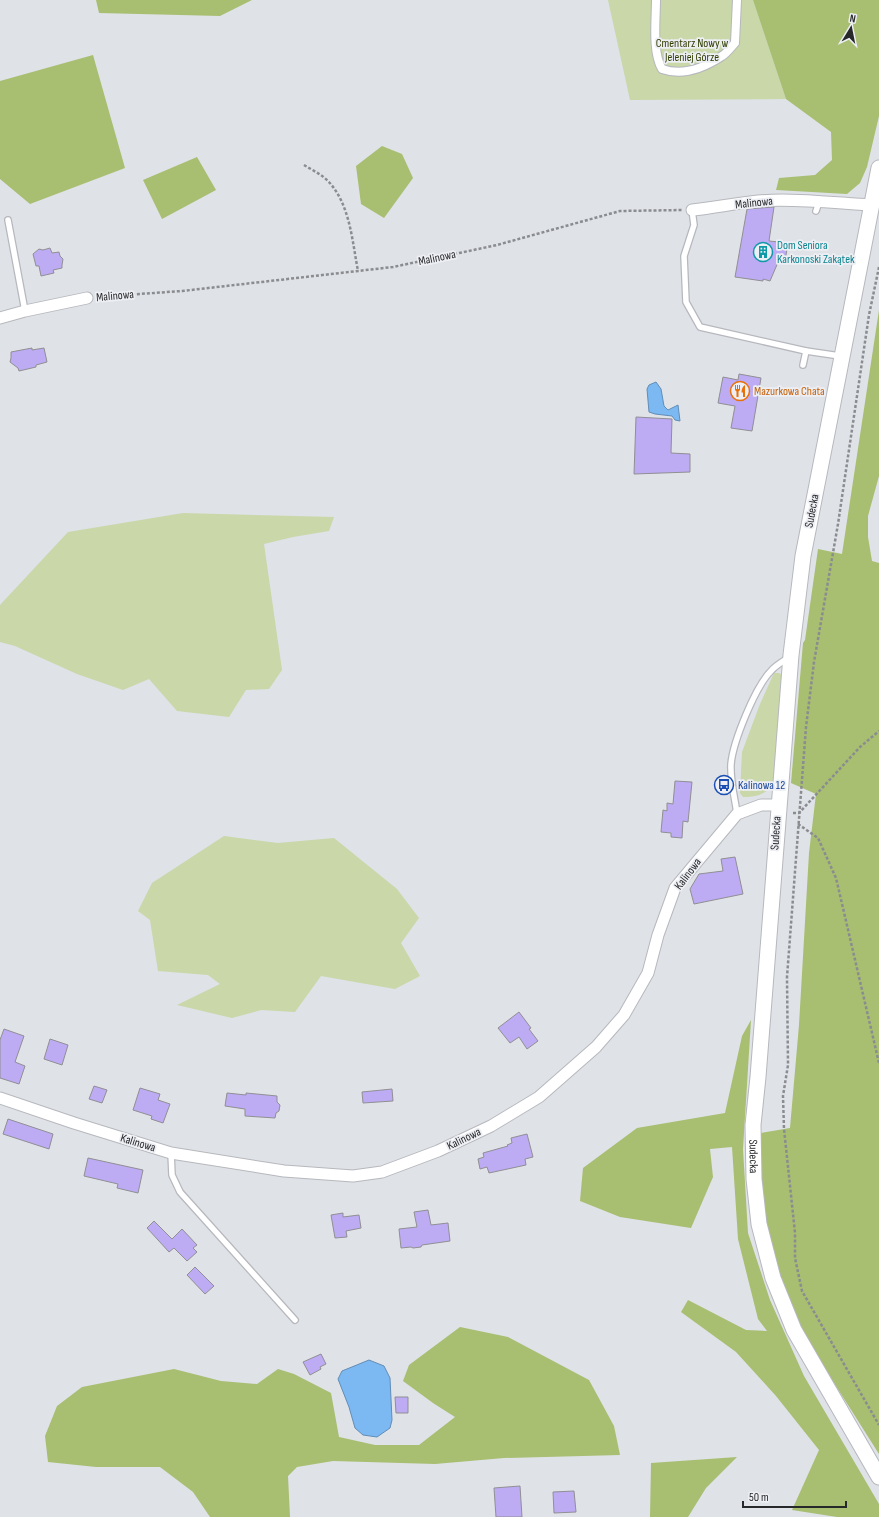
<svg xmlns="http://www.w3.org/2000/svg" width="879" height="1517" font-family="'Sofia Sans Condensed',sans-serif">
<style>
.green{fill:#c9d7a9}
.forest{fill:#a8be71}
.water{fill:#7cb8f2;stroke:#628db6}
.building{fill:#bdabf4;stroke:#908f94}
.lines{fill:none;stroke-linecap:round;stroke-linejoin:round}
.service-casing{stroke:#b6b8bd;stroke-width:8}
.pedestrian-casing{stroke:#b6b8bd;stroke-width:10}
.minor-casing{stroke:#b6b8bd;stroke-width:13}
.secondary-casing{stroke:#b6b8bd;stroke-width:17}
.path{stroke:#8a8c90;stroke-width:2.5;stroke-dasharray:3 2;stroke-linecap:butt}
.service{stroke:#fff;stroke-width:5.5}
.pedestrian{stroke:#fff;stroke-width:8}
.minor{stroke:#fff;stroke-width:11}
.secondary{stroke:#fff;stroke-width:15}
.labels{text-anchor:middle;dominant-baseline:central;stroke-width:3.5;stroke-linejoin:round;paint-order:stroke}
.park-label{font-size:12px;fill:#303d01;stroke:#edeff4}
.street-label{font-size:12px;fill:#27282a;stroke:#edeff4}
.culture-label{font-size:12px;fill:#0d838f;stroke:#edeff4;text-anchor:start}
.food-label{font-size:12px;fill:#c56008;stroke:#edeff4;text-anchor:start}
.transit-label{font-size:12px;fill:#164399;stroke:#edeff4;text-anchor:start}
</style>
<rect width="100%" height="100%" fill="#dfe2e7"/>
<g class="green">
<polygon points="608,0 753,0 786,99 630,100"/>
<polygon points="183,513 334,517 329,531 293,537 264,544 282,670 269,689 246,690 229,717 177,711 149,679 123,690 77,674 15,646 0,642 0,605 68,532"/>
<path d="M774 673H779L782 675V678L774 780C768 794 758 797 743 797L740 793 742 752 760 704Z"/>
<polygon points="224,836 278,843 334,838 397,889 419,918 401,943 420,976 395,989 321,976 295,1012 261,1010 232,1018 177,1005 220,984 208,975 158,971 150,920 138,911 152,883"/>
</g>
<g class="forest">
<polygon points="96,0 252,0 220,16 99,13"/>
<polygon points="753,0 879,0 879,116 867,167 860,183 847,194 776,190 779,178 815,175 832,160 831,132 786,99"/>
<polygon points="93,55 125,168 30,204 0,179 0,81"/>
<polygon points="382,146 402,154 413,178 384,218 361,204 356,166"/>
<polygon points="197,157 216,190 162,219 143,180"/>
<polygon points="879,310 879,476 868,516 868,537 872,561 879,563 879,1454 803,1334 782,1289 753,1181 761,1133 790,1128 799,1025 809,853 816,794 791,783 803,643 805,640 818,549 842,554"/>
<polygon points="751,1020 743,1149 748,1233 770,1300 804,1376 879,1504 879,1517 837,1517 792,1510 819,1450 776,1396 736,1352 681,1312 688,1300 746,1330 767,1331 758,1319 738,1239 732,1147 710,1149 713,1177 691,1228 620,1217 580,1201 583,1168 637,1128 725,1113 742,1036"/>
<polygon points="460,1327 508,1337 589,1380 614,1426 620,1455 504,1458 435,1464 333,1461 297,1467 288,1476 290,1517 210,1517 193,1492 160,1467 96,1467 48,1462 45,1436 57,1406 82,1387 174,1369 221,1381 257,1384 278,1369 294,1374 331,1393 339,1437 375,1445 419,1445 455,1417 433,1403 403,1381 409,1365"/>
<polygon points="737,1457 706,1488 688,1517 650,1517 651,1463"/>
</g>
<g class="water">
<polygon points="656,382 661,389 664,406 668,410 678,405 680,421 675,420 672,416 655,414 649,412 647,389 649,385"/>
<polygon points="369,1360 384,1366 390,1378 392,1420 390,1428 377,1437 363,1435 355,1428 349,1407 338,1379 342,1371"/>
</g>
<g class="building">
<polygon points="774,207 769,241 788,243 785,261 779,260 770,281 763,279 763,281 735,277 747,209"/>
<polygon points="50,248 52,253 59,252 60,256 63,259 62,265 62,268 53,270 54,273 41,276 39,266 36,266 33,254 39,249 43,250"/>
<polygon points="32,348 32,350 44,348 47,362 36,365 36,367 19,371 18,368 10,362 11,358 11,352"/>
<polygon points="739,374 761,378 752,431 731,428 735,406 718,403 723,377 738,380"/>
<polygon points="636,417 672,419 671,453 690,454 690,472 634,474"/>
<polygon points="675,781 692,782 688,822 683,821 682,838 671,837 671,833 661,832 663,810 667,811 667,803 673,804"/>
<polygon points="735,857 743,894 694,904 690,889 699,874 723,871 721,859"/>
<polygon points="519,1012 531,1028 529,1029 538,1041 527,1049 519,1037 510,1043 498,1028"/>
<polygon points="4,1029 24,1036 15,1062 25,1066 19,1084 0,1078 0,1040"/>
<polygon points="50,1039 68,1045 62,1065 44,1059"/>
<polygon points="94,1086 107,1090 102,1103 89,1099"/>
<polygon points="140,1088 160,1094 158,1100 170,1104 163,1123 151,1119 152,1116 133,1110"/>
<polygon points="392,1089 393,1101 363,1103 362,1092"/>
<polygon points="227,1093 246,1095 246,1093 277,1096 277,1102 280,1105 279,1111 276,1113 275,1118 245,1116 245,1109 225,1106"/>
<polygon points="8,1119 53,1134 49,1149 3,1134"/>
<polygon points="527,1134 533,1157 525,1159 526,1165 489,1173 487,1167 480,1169 478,1159 484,1157 483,1153 508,1146 507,1145 512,1143 511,1138"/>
<polygon points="88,1158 143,1170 138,1193 117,1188 118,1184 84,1176"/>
<polygon points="428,1210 431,1225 448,1223 450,1241 422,1245 421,1247 413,1248 411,1247 401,1248 399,1229 417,1227 414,1212"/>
<polygon points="343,1213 343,1217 359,1215 361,1228 346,1231 347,1237 335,1238 331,1215"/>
<polygon points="154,1221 172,1239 182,1229 197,1245 193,1248 197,1252 187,1261 174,1248 169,1252 147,1228"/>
<polygon points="195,1267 214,1286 205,1294 187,1275"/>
<polygon points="321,1354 326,1364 320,1367 321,1369 310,1375 303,1362"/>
<polygon points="395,1397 408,1397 408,1413 396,1413"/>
<polygon points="520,1486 522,1517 496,1517 494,1488"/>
<polygon points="574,1491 576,1512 554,1513 553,1492"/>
</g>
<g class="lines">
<defs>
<g id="service">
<polyline points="692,210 694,225 684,256 686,302 700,327 806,351 840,356"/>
<polyline points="816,211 819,202"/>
<polyline points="8,220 25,311"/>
<polyline points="803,365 806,351"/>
<path d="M737 814C735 798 730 781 731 764 733 742 755 687 771 671 775 666 782 662 788 658"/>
<polyline points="171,1153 172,1175 180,1192 295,1320"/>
</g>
<path id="pedestrian" d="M656 0C656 20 652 52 662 69 682 76 704 68 722 56 727 53 731 47 735 43L737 0"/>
<g id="minor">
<path d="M692 210C714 208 736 203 758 201 794 198 835 203 871 205"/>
<polyline points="0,318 25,311 87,298"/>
<polyline points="0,1098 74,1123 171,1153 284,1171 353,1176 382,1172 438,1151 491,1126 539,1097 596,1047 624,1015 648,973 658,935 675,888 737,814 761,805 779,805"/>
</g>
<g id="secondary">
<path id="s1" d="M879 168 803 556 791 655 758 1077 753 1125 754 1179 759 1224 773 1278 794 1330 879 1477"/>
</g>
</defs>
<use href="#service" class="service-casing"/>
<use href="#pedestrian" class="pedestrian-casing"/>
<use href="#minor" class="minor-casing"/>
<use href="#secondary" class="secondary-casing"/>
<g class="path">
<path d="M304 165C312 170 321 174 328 181 350 204 352 240 358 271"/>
<polyline points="879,267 869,315 838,524 814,662 806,727 787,977 788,1065 783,1096 784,1129 795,1233 795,1258 802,1291 879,1425"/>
<polyline points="97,297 182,291 393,267 497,245 620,211 682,210"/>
<polyline points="793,813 799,813 860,747 879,731"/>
<polyline points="798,824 818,838 836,878 879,1063"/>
</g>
<use href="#service" class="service"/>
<use href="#pedestrian" class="pedestrian"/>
<use href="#minor" class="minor"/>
<use href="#secondary" class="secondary"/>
</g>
<defs>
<symbol id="building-ring" viewBox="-11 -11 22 22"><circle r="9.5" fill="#edeff4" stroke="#0f9aa8" stroke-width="1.5"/><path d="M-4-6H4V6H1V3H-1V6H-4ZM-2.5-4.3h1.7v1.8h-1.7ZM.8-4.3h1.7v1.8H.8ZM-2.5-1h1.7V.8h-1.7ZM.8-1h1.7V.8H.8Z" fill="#0f9aa8"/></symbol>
<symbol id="restaurant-ring" viewBox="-11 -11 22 22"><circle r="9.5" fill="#edeff4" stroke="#e8710a" stroke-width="1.5"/><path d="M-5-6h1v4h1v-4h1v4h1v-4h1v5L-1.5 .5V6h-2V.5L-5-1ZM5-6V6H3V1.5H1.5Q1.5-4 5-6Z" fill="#e8710a"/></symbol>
<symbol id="bus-ring" viewBox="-11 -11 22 22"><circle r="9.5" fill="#edeff4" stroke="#1a4fb4" stroke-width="1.5"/><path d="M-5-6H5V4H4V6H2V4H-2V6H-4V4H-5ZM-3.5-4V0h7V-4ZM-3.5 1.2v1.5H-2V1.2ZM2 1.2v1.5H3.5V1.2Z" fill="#1a4fb4"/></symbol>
</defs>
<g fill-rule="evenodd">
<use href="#building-ring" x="752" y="241" width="22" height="22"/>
<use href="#restaurant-ring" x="729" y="380" width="22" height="22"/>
<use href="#bus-ring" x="713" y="774" width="22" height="22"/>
</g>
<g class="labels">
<g class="park-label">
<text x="692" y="43">Cmentarz Nowy w<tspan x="692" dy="14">Jeleniej Górze</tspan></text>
</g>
<g class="street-label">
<text transform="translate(754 203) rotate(-6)">Malinowa</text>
<text transform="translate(437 258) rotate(-12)">Malinowa</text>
<text transform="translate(115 296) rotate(-5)">Malinowa</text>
<text transform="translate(812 511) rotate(-79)">Sudecka</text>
<text transform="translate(776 833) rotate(-86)">Sudecka</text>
<text transform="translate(688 874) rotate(-53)">Kalinowa</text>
<text transform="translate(464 1139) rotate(-26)">Kalinowa</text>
<text transform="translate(138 1143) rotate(17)">Kalinowa</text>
<text stroke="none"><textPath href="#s1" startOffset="998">Sudecka</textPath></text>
</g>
<g class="culture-label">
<text x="777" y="245">Dom Seniora<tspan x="777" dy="14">Karkonoski Zakątek</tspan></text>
</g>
<g class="food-label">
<text x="754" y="391">Mazurkowa Chata</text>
</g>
<g class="transit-label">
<text x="738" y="785">Kalinowa 12</text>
</g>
</g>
<g transform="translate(851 28) rotate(10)" stroke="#edeff4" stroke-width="3" paint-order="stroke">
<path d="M0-3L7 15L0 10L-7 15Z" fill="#27282a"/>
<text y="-6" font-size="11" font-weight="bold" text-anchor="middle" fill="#27282a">N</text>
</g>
<path d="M743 1501v6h103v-6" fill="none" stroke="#27282a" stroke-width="2"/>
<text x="749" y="1501" font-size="12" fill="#27282a" stroke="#edeff4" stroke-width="3" paint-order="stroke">50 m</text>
</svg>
